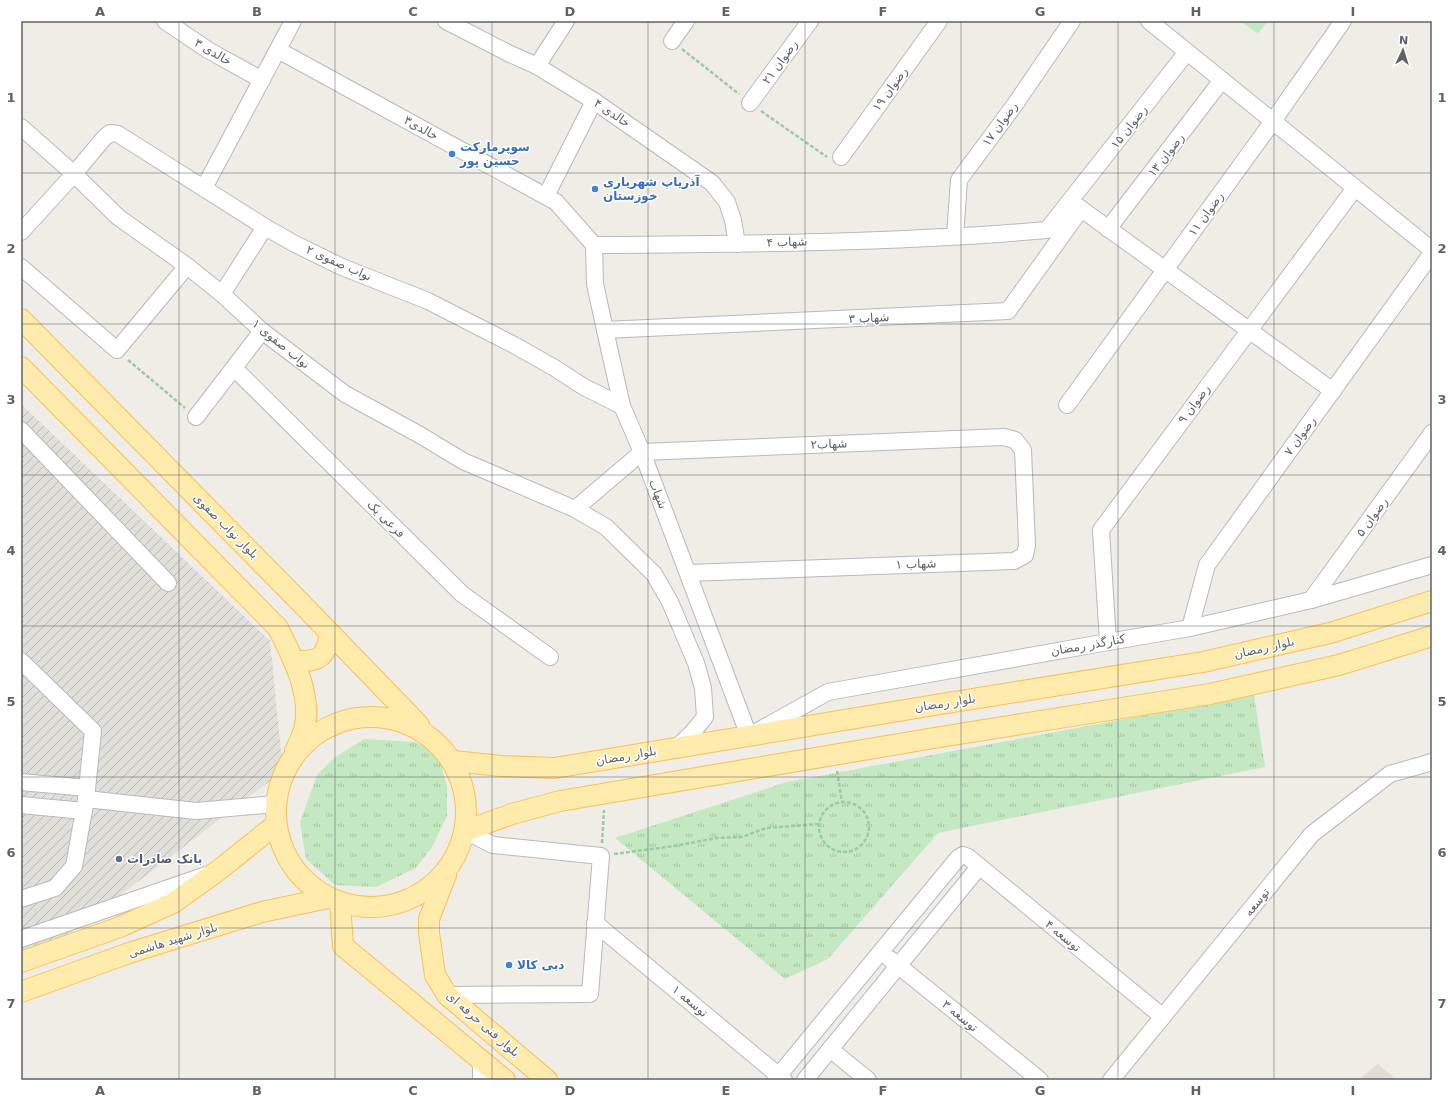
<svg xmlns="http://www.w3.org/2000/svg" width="1453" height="1101" font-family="'DejaVu Sans','Noto Sans Arabic',sans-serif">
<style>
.industrial{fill:url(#industrial-furrows)}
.education{fill:#e1dcd4}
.grass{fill:url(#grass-tufts)}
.pitch{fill:#c4e9c2}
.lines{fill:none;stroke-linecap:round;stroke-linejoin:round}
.minor-casing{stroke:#b6b9bd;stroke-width:18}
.major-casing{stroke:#f9bf57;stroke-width:22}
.path{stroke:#9acba4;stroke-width:2.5;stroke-dasharray:4 2;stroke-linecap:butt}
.minor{stroke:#fff;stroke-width:16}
.major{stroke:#ffebac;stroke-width:20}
.grid{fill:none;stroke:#5d6267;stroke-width:1;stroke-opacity:0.55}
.shop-dot{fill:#3f7fe0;stroke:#fff;stroke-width:1.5}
.service-dot{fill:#5c6f8a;stroke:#fff;stroke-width:1.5}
.labels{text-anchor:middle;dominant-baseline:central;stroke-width:3;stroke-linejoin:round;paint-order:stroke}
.street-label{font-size:12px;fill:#5d6267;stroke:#fff}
.shop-label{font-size:12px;font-weight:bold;fill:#366cbe;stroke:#fff;text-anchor:start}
.service-label{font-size:12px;font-weight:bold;fill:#4e5e75;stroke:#fff;text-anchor:start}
.neatline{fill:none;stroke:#5d6267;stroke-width:1.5}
.grid-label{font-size:13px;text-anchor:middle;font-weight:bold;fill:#5d6267}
</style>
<defs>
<pattern id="industrial-furrows" width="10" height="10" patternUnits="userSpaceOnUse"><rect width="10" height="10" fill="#e1dfda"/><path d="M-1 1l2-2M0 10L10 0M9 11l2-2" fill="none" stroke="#bab8b5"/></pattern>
<pattern id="grass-tufts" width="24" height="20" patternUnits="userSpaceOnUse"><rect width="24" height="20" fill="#c4e9c2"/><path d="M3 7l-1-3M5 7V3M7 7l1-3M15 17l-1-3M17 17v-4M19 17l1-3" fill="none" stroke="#a2c0a1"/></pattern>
</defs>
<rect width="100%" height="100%" fill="#f0ede6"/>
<polygon class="industrial" points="21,404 270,641 283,771 21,971"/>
<polygon class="education" points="1378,1064 1397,1080 1358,1080"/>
<g class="grass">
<polygon points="1254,695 1265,767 938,833 828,959 785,979 615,838 787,782"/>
<polygon points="364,739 415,742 438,754 447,786 447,816 432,847 416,868 376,887 335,885 306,859 300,822 317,775 334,758"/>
</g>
<polygon class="pitch" points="1240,21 1268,21 1258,34"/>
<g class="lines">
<defs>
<g id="minor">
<polyline points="165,21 208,50 262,80"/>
<polyline points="446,21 508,53 537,66 594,101 712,183 727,202 733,220 737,244"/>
<polyline points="1149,21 1432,250"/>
<polyline points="672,41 686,21"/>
<polyline points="278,50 556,202 594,245"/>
<polyline points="537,66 566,21"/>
<polyline points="750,103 810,21"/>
<polyline points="21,127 74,174 118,217 187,266 222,294 262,331 345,394 420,435 463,461 575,509 606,527 654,574 670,602 696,663 703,688 705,717 692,733 676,748"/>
<polyline points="841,157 939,21"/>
<polyline points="204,188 293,21"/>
<polyline points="546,196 594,101"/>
<polyline points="1073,203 1333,391"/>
<polyline points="1108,229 1222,80"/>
<polyline points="21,232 74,174 104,138 110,133 118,134 265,227 295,244 342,267 428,301 514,345 553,367 584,387 622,406"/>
<polyline points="955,236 959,180 1016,103 1072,21"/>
<polyline points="594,245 595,284 605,330 622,406 642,452 749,736 828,692 1108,642 1190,628 1311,600 1432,565"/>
<path d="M594 245C745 244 897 243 1047 230L1187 52"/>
<polyline points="21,267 117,350 187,266"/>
<polyline points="222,294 265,227"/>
<polyline points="605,330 1008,311 1081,209"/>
<polyline points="234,368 462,594 550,657"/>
<polyline points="1067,405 1273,121 1343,21"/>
<polyline points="196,417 262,331"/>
<polyline points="21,430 168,583"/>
<polyline points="575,509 642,452 1004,437 1015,440 1023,450 1027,545 1025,555 1014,561 688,573"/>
<polyline points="1311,600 1432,433"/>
<polyline points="1190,628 1207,565 1432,253"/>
<polyline points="1108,642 1101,530 1355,188"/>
<polyline points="21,661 93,731 86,799 74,866 55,888 21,899"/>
<polyline points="21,782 87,788"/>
<polyline points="86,799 196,811 275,804"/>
<polyline points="21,805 84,811"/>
<polyline points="595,923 784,1080"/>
<polyline points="21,939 206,875"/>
<polyline points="890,959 1040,1080"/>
<polyline points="447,995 590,994 601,856 493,845 465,831"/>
<polyline points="830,1049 868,1080"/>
<polyline points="481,1080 481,1061"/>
<polyline points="775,1080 958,858 963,855 968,857 1163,1017"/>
<polyline points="805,1080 979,867"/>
<polyline points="1111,1080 1312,834 1390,774 1432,762"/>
</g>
<g id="major">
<polyline points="21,319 302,604 419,725"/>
<path d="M21 367 278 628C292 657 311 691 305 725 304 733 299 742 295 751"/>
<path d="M294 661C319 662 326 658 330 633"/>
<circle cx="371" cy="812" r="95"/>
<polyline points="453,761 501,766 554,768 935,705 1203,662 1330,633 1432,601"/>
<polyline points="465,831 512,814 560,801 940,737 1210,694 1339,665 1432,636"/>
<polyline points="446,875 429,919 429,933 435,975 447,995 547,1080"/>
<polyline points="340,903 343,946 505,1080"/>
<polyline points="21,962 120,927 173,903 219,870 275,825"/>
<polyline points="21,992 129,953 262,912 328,898"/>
</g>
</defs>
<use href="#minor" class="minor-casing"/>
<use href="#major" class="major-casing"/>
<g class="path">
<polyline points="682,49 739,94"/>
<polyline points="761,111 827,157"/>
<polyline points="128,360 185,408"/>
<polyline points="837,771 842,802"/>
<circle cx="844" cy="827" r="25"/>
<polyline points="602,843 604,810"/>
<polyline points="614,854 674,846 717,838 742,837 766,828 819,824"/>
</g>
<use href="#minor" class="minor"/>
<use href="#major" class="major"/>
</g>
<path class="grid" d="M179 21V1080M335 21V1080M492 21V1080M648 21V1080M805 21V1080M961 21V1080M1118 21V1080M1274 21V1080M21 173H1432M21 324H1432M21 475H1432M21 626H1432M21 777H1432M21 928H1432"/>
<g class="shop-dot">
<circle cx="452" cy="154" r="4"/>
<circle cx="595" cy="189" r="4"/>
<circle cx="509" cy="965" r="4"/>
</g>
<circle class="service-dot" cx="119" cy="859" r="4"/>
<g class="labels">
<g class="street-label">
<text transform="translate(213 52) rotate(31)">خالدی ۳</text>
<text transform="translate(780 62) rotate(-54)">رضوان ۲۱</text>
<text transform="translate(890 89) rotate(-54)">رضوان ۱۹</text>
<text transform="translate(612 113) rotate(34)">خالدی ۴</text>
<text transform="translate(1000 124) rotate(-54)">رضوان ۱۷</text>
<text transform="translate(1129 127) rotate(-52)">رضوان ۱۵</text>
<text transform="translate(421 128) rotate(29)">خالدی۳</text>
<text transform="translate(1166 155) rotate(-52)">رضوان ۱۳</text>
<text transform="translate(1206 214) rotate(-54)">رضوان ۱۱</text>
<text transform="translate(787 242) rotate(-2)">شهاب ۴</text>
<text transform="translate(339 263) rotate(24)">نواب صفوی ۲</text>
<text transform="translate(869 318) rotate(-3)">شهاب ۳</text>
<text transform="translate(281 344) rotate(39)">نواب صفوی ۱</text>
<text transform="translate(1194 404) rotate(-53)">رضوان ۹</text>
<text transform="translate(1300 436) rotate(-54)">رضوان ۷</text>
<text transform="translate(829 444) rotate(-2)">شهاب۲</text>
<text transform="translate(658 494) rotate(69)">شهاب</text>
<text transform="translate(1372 517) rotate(-54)">رضوان ۵</text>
<text transform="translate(386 519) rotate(45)">فرعی یک</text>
<text transform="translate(226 526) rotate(45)">بلوار نواب صفوی</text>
<text transform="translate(916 564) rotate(-2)">شهاب ۱</text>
<text transform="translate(1088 645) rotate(-10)">کنارگذر رمضان</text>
<text transform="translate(1264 648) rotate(-13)">بلوار رمضان</text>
<text transform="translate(945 703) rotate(-9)">بلوار رمضان</text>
<text transform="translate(626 756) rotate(-10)">بلوار رمضان</text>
<text transform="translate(1257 902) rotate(-51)">توسعه</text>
<text transform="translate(1063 936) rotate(39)">توسعه ۴</text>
<text transform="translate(173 940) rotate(-17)">بلوار شهید هاشمی</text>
<text transform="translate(690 1001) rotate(40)">توسعه ۱</text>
<text transform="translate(960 1016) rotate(39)">توسعه ۳</text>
<text transform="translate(483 1024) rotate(41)">بلوار فنی حرفه ای</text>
</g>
<g class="shop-label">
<text x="460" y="147">سوپرمارکت<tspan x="460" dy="14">حسین پور</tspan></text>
<text x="603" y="182">آذریاپ شهریاری<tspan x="603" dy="14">خوزستان</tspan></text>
<text x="517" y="965">دبی کالا</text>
</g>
<g class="service-label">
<text x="127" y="859">بانک صادرات</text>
</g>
</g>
<rect width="1453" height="1101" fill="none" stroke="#ffffff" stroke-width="44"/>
<g transform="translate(1403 50) rotate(4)" stroke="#ffffff" stroke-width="3" paint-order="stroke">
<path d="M0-3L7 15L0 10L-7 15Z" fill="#5d6267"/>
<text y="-6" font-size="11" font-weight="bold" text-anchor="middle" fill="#5d6267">N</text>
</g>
<rect x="22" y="22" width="1409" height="1057" class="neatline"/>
<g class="grid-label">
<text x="100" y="16">A</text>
<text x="257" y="16">B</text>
<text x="413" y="16">C</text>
<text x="570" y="16">D</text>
<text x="726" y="16">E</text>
<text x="883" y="16">F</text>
<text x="1040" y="16">G</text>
<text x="1196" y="16">H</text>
<text x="1353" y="16">I</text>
<text x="11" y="102">1</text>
<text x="1442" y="102">1</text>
<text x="11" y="253">2</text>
<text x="1442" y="253">2</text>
<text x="11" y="404">3</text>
<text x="1442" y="404">3</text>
<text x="11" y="555">4</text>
<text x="1442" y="555">4</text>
<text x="11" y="706">5</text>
<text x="1442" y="706">5</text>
<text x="11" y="857">6</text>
<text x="1442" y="857">6</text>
<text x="11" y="1008">7</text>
<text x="1442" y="1008">7</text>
<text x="100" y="1095">A</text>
<text x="257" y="1095">B</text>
<text x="413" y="1095">C</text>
<text x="570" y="1095">D</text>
<text x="726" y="1095">E</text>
<text x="883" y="1095">F</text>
<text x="1040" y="1095">G</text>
<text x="1196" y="1095">H</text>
<text x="1353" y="1095">I</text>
</g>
</svg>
